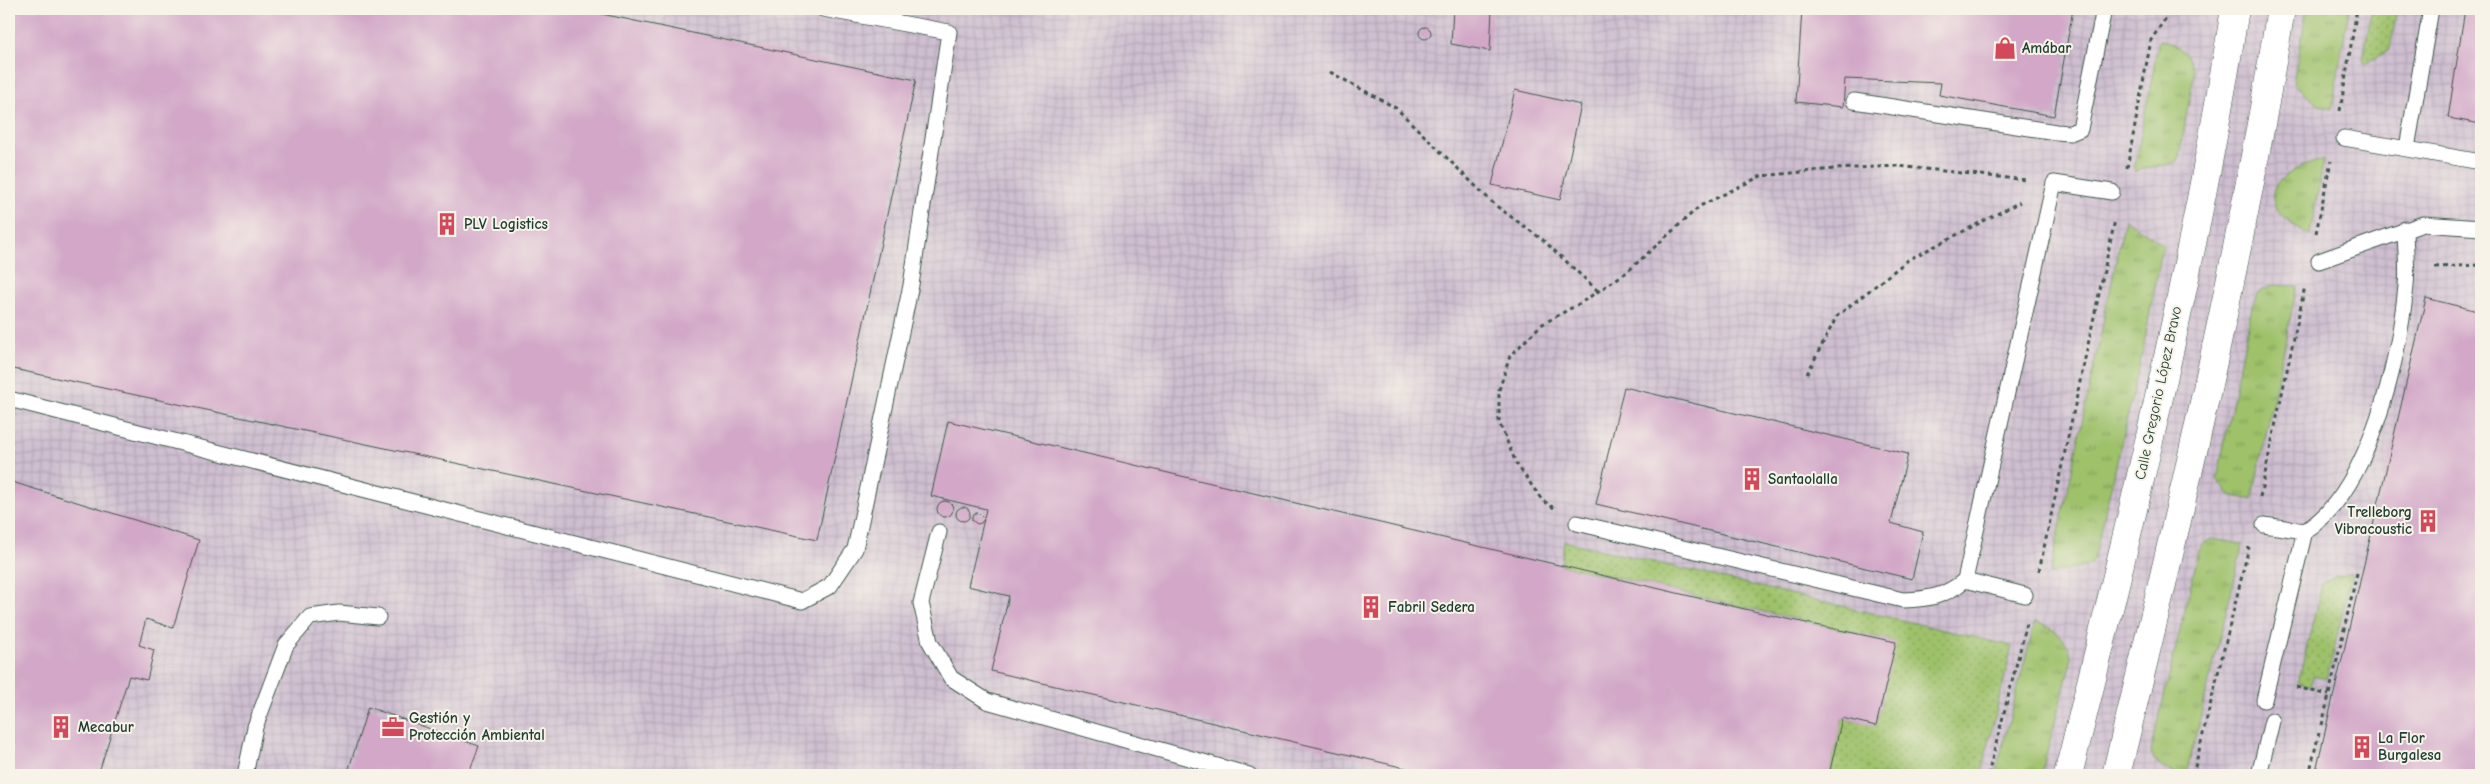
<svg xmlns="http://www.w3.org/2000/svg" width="2490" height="784" font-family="'Comic Neue',sans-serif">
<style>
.industrial{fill:url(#industrial-grid)}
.grass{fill:url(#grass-tufts);stroke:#5e7f50}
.garden{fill:url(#garden-dots);stroke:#5e7f50}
.building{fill:#d2a7c8}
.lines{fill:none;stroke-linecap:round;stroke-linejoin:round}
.lane-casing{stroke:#3f564b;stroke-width:17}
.secondary-casing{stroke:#3f564b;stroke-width:29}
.path{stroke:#3f564b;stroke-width:3;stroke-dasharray:4 4;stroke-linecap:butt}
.lane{stroke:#fff;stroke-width:15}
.secondary{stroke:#fff;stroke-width:28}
.labels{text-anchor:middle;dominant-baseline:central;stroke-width:4;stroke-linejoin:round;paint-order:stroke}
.poi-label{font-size:15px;font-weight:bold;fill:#1f3d34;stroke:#f7f3e8;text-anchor:start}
.street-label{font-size:15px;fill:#1f3d34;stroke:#f7f3e8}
</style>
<defs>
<pattern id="industrial-grid" width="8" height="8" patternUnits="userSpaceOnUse" patternTransform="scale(1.25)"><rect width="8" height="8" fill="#cebed0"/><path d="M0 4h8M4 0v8" fill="none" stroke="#b0a4b3"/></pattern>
<pattern id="grass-tufts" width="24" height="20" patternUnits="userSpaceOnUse" patternTransform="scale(1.25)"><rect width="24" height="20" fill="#9ec16b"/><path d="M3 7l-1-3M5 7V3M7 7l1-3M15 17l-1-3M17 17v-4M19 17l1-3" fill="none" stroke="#809e59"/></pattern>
<pattern id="garden-dots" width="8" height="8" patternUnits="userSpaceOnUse" patternTransform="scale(1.25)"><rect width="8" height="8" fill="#9ec16b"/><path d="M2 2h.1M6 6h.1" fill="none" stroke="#809e59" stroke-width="1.8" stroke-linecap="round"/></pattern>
</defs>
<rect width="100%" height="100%" fill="#f7f3e8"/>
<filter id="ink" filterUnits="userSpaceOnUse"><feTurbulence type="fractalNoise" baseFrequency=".02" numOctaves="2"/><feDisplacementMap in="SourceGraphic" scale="10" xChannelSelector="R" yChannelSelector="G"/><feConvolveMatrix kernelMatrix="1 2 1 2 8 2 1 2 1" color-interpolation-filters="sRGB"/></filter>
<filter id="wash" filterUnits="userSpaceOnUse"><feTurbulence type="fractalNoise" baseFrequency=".0096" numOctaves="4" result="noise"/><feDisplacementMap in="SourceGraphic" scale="20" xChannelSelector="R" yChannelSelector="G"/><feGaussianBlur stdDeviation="1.12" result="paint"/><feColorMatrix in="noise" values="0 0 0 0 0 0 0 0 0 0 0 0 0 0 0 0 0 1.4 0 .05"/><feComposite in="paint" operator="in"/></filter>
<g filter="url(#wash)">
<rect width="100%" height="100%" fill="#f3e7d0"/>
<rect class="industrial" x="9" y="9" width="2472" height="766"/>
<g class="grass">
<polygon points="2307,9 2349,9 2332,109 2318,105 2293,83"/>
<path d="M2159 40C2177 41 2191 56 2194 74L2178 162 2134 171Z"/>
<path d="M2324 159 2310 235C2289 225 2254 199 2285 176 2296 167 2311 164 2324 159Z"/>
<polygon points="2125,219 2163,245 2141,359 2094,560 2088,566 2050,574"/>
<polygon points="2273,285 2297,286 2252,500 2229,495 2217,479 2252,306 2258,293"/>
<path d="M2211 539 2243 544 2186 775C2170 773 2155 769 2151 751L2199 551 2203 544Z"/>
<path d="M2035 622C2054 628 2068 638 2072 658L2041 775H1995Z"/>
</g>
<g class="garden">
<polygon points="2372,9 2397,9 2390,50 2365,63 2363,59"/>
<polygon points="1564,541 2012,646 1981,775 1829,775 1842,718 1876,726 1895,642 1561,565"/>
<polygon points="2352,573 2327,679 2313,676 2311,686 2298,683 2322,584 2336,576"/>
</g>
<g id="blocks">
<g class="building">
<polygon points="9,9 578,9 916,80 817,540 9,368"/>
<polygon points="1453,9 1492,9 1490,51 1451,44"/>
<polygon points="1802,9 2073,9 2054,116 1939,95 1941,83 1845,79 1843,107 1796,102"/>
<polygon points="2465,9 2481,9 2481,124 2448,118"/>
<circle cx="1425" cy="33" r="6"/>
<polygon points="1515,90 1581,105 1560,200 1492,185"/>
<polygon points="2426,298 2481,312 2481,775 2315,775"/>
<polygon points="1624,387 1908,454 1891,523 1923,532 1912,579 1596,504"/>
<polygon points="948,421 1783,618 1896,642 1876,726 1842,718 1829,775 1435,775 991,671 1009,596 968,586 984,519 981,523 977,524 972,520 972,516 978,512 984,518 986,509 931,496"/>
<polygon points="9,481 199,540 173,628 146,619 139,645 154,650 147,680 129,676 98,775 9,775"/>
<circle cx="945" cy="509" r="8"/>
<circle cx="963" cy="514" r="7"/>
<polygon points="368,707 479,746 468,775 347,775"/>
</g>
</g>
</g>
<g filter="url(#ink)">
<use href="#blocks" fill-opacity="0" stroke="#3f564b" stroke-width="1"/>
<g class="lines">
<defs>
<g id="lane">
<polyline points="1854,101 2056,132 2070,133 2080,129 2104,9"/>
<polyline points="2344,138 2481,162"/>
<polyline points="2407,148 2431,9"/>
<polyline points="2319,261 2423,224 2481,228"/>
<polyline points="9,399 802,601 830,586 855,549 911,285 949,32 823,9"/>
<path d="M1577 523 1903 600C1929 599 1944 597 1965 580"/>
<polyline points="2264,525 2305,531"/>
<polyline points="939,532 921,603 930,642 951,678 987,701 1249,775"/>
<polyline points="2025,595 1965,580 2054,183 2112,192"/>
<path d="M2264 700 2305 531C2370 491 2399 358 2406 286 2408 267 2405 247 2405 229"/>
<polyline points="245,775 255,727 286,645 310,617 339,613 378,617"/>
<polyline points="2259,775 2272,721"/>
</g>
<g id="secondary">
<path d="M2068 775C2131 523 2194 266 2235 9"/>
<path d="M2116 775C2178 521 2239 267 2281 9"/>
</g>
</defs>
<use href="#lane" class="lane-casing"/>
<use href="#secondary" class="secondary-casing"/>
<g class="path">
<polyline points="1330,72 1396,108 1495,205 1543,240 1598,291"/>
<polyline points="2340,111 2357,9"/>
<polyline points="2127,168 2151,40 2172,9"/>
<polyline points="2316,233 2331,161"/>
<polyline points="2435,267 2481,265"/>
<polyline points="1807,374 1837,316 1908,260 2020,202"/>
<polyline points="2260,497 2305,286"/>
<polyline points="1554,508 1542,500 1516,463 1499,422 1499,390 1510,356 1541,325 1582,302 1627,272 1700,206 1761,176 1834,169 1898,166 2026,180"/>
<polyline points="2039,571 2115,220"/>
<polyline points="2296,687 2329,695"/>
<polyline points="2322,725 2357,573"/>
<polyline points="1988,775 2027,623"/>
<polyline points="2193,775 2249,547"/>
<polyline points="2309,775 2319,733"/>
</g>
<use href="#lane" class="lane"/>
<use href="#secondary" class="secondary"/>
</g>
</g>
<defs>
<symbol id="shop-bare" viewBox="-9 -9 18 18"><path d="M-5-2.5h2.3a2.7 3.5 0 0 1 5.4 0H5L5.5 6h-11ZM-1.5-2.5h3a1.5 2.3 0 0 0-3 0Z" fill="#d1495b" stroke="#f7f3e8" stroke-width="2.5" paint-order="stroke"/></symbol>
<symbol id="building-bare" viewBox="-9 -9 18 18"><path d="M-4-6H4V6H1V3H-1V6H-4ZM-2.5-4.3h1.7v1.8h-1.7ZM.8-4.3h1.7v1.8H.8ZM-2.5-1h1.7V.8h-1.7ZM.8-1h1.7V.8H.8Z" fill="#d1495b" stroke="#f7f3e8" stroke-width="2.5" paint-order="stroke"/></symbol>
<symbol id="office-bare" viewBox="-9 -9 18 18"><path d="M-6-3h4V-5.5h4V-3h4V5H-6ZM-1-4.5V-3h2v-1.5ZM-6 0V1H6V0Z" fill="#d1495b" stroke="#f7f3e8" stroke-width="2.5" paint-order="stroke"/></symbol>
</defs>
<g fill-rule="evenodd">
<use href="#shop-bare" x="1989" y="32" width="32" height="32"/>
<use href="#building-bare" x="431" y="208" width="32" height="32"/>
<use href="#building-bare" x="1736" y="463" width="32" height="32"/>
<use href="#building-bare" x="2412" y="505" width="32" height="32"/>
<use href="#building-bare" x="1355" y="591" width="32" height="32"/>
<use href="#building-bare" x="45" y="711" width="32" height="32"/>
<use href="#office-bare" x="377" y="711" width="32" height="32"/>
<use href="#building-bare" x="2346" y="731" width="32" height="32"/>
</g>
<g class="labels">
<g class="poi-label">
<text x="2022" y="48">Amábar</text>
<text x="464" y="224">PLV Logistics</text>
<text x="1768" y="479">Santaolalla</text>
<text x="2412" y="512" text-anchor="end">Trelleborg<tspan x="2412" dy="17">Vibracoustic</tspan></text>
<text x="1388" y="607">Fabril Sedera</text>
<text x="409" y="718">Gestión y<tspan x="409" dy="17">Protección Ambiental</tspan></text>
<text x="78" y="727">Mecabur</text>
<text x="2378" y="738">La Flor<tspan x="2378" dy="17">Burgalesa</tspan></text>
</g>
<g class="street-label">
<text transform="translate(2158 393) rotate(-78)">Calle Gregorio López Bravo</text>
</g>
</g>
<rect width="2490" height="784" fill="none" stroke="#f7f3e8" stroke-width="30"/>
</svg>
